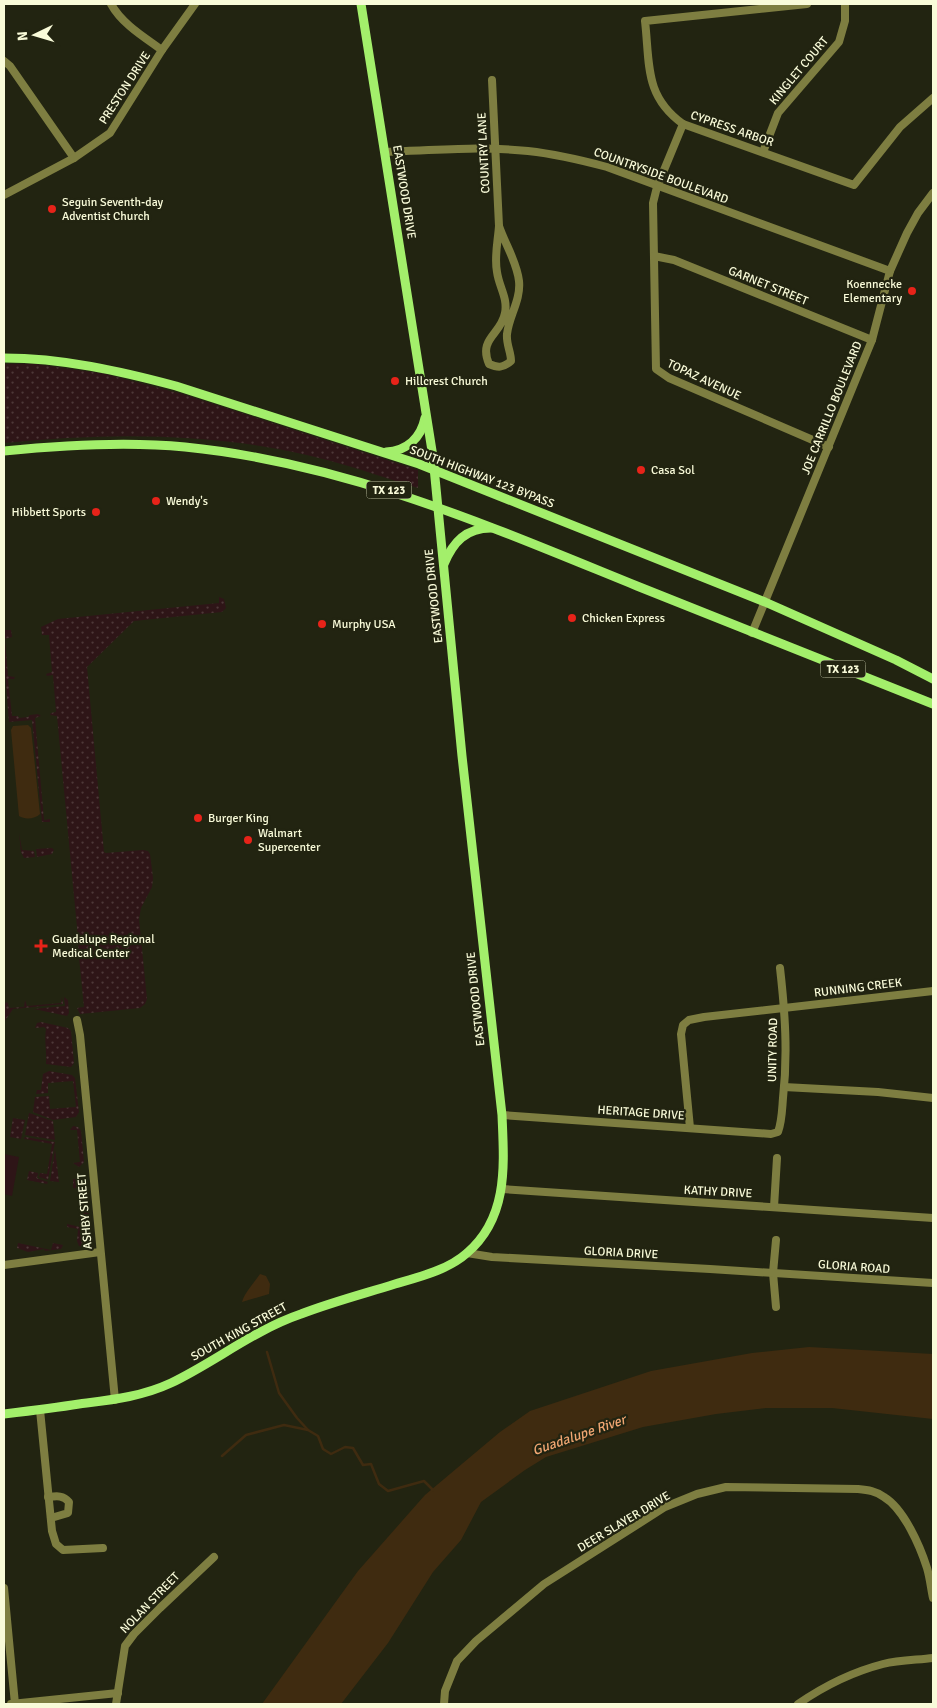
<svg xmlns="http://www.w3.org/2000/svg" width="937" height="1708" font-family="Signika,sans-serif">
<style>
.grass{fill:url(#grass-dots)}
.garden{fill:#2e1517}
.water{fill:#3f2b10}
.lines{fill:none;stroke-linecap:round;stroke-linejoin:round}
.stream{stroke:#3f2b10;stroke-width:2.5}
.minor{stroke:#7e7e41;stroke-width:8}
.major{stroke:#a3ef6b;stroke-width:9}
.poi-dot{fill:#e72319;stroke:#222411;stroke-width:2}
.labels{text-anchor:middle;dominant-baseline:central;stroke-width:4.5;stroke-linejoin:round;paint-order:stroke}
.shield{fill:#222411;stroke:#b8ba9d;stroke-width:1}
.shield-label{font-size:11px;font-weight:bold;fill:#f9fbd9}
.street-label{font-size:12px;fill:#f9fbd9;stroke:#222411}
.poi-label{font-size:12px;fill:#f9fbd9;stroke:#222411;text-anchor:start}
.water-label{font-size:14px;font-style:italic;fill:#f0a672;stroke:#222411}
</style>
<defs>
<pattern id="grass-dots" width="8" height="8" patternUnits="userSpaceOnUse" patternTransform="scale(1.25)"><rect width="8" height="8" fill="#2e1517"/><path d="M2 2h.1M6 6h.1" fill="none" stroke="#4d3838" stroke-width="1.8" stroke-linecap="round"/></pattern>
</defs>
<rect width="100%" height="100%" fill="#222411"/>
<g class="grass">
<path d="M4 364H35L105 374 182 394 418 470V488C388 479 358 468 327 460 222 432 111 432 4 443Z"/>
<polygon points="219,597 224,599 226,608 222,612 134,621 87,667 104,852 106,853 143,850 148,851 150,854 153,878 152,887 141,908 139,919 147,999 145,1004 140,1008 80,1014 77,1008 84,1007 79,957 74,957 73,955 79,954 78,942 72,941 72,939 78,938 57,716 50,715 51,713 56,712 53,675 47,676 46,674 52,672 49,635 42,635 41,627 58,619 219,603"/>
<polygon points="4,630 11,630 12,637 5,639 8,676 15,677 14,679 8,679 12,716 18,716 19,718 28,717 30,715 38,714 41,716 35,718 44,820 50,819 50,822 42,822 32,720 9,722 4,662"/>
<polygon points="19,833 22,850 34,851 35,857 24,858 21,852"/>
<polygon points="52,848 54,850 52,854 37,857 36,849"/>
<polygon points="62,997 63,1004 13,1009 5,1021 4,1021 4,1006 6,1002 8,1003 9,1008 24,1007 25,1000 27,1006 61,1003"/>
<polygon points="64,997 68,1000 69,1013 67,1016 34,1009 65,1006"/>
<path d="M41 1022 68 1028 71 1031 74 1063 71 1067 46 1064C47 1052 44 1041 46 1029L44 1027 35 1028 37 1023Z"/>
<polygon points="49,1071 72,1075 75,1078 79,1112 76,1117 53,1120 33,1112 35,1097 49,1096 50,1109 76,1107 73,1081 48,1083 48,1093 36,1094 37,1090 41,1090 43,1074"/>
<polygon points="29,1113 53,1121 55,1140 25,1135"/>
<polygon points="13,1118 25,1120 21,1139 10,1137"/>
<polygon points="73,1126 78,1127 81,1131 84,1162 79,1167 73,1163 80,1162 77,1130 70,1130"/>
<polygon points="25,1137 55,1142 48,1180 39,1177 40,1173 47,1174 52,1144 24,1139"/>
<polygon points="55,1149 59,1182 50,1181"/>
<polygon points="29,1171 38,1173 37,1178 48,1182 47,1184 27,1180"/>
<polygon points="76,1176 82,1176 80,1178 83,1176 85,1179 90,1224 88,1225 79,1223 85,1190 73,1188 73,1179 75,1179"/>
<path d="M67 1224 90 1229C91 1236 94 1244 85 1247L79 1246 77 1241 78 1229 67 1227Z"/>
<polygon points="18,1243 51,1250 53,1243 63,1245 61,1249 45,1251 44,1249 28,1252 17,1248"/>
</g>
<polygon class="garden" points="4,1154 19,1157 12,1196 4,1194"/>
<g class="water">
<path d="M28 725 31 728 40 814C35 819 25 820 19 816L11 730 13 726Z"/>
<path d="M260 1274 266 1276 270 1284 269 1294 242 1302C245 1292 254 1283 260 1274Z"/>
<polygon points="809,1347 933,1354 933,1419 832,1408 766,1408 716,1414 643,1427 546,1457 525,1470 481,1502 461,1540 433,1572 388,1643 341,1704 262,1704 358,1571 425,1495 500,1432 530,1411 651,1371 752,1353"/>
</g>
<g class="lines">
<g class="stream">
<polyline points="267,1352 279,1393 297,1418 308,1430 318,1436 323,1449 331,1454 345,1447 353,1448 363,1465 371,1464 379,1484 388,1491 424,1481 433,1490"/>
<polyline points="222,1456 246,1435 284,1425 308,1430"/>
</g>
<g class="minor">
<path d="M111 4C122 24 144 37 162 50"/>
<path d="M807 4 645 21C650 64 644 96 683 124L854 185 900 127 933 98"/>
<polyline points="4,61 10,66 74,158"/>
<polyline points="492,80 499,226"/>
<polyline points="683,124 657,187 653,203 656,369 669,378 829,447"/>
<path d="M385 152C432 150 481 146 528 151 555 154 581 160 607 167L890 271"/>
<polyline points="763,152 778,113 839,42 845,21 845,4"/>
<polyline points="4,195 74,158 110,133 162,50 195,4"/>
<path d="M499 226C505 244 517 262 519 281 521 300 509 316 507 334 506 344 511 352 511 361 503 368 498 368 489 364 478 338 501 335 505 313 508 298 499 287 497 272 494 257 498 241 499 226Z"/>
<polyline points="654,256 674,260 872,340"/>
<polyline points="752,633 872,340 890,271 907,233 918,213 933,193"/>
<polyline points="77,1020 80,1035 115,1400"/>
<polyline points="784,1087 878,1092 933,1098"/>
<path d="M502 1115 771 1134 778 1132C782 1121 782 1110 783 1098 788 1054 785 1012 780 968"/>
<polyline points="690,1128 681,1034 683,1025 689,1020 704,1017 933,991"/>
<polyline points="502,1189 933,1218"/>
<polyline points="774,1207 777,1158"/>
<polyline points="776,1240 773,1273 776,1307"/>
<polyline points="467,1253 492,1257 710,1269 933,1283"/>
<polyline points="4,1265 100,1252"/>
<polyline points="40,1410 52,1531 56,1544 63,1550 103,1548"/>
<path d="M48 1497C57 1496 63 1495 69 1502L68 1513 51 1518"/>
<polyline points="4,1588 15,1704"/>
<polyline points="11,1704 118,1693"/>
<polyline points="116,1704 125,1646 134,1634 160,1608 214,1557"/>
<path d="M444 1704 445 1691 457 1661 476 1641 544 1584 665 1507 697 1494 726 1487 858 1489C868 1490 876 1491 884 1497 904 1509 920 1546 927 1568 930 1578 931 1589 933 1598"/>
<path d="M798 1704C824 1686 852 1672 883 1664 899 1660 917 1660 933 1658"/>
</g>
<g class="major">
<path d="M4 358C62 358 120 371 176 386L419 464 765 602 896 660 933 679"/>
<path d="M4 451C63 445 125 441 185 447 346 463 489 526 637 586 735 626 834 665 933 704"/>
<path d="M386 452C407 451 421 438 425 418"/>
<path d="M444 564C453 542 466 528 491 528"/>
<path d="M4 1414C29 1411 54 1408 79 1404 110 1400 141 1397 171 1383 215 1362 254 1330 301 1314 332 1302 363 1294 395 1284 419 1277 448 1270 467 1253 509 1217 504 1164 502 1115L462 756 433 457 361 4"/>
</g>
</g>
<g class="poi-dot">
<circle cx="52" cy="209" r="5"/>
<circle cx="912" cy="291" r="5"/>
<circle cx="395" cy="381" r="5"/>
<circle cx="641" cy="470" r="5"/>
<circle cx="156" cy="501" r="5"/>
<circle cx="96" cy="512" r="5"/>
<circle cx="572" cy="618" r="5"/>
<circle cx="322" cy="624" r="5"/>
<circle cx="198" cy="818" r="5"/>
<circle cx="248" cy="840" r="5"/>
<path d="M38.5 938.5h5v5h5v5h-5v5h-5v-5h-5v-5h5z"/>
</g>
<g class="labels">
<g class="shield">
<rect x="366.5" y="481.5" width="45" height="17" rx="4"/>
<rect x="820.5" y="660.5" width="45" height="17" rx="4"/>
</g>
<g class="shield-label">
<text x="389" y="490">TX 123</text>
<text x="843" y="669">TX 123</text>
</g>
<g class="street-label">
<text transform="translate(799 71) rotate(-50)">KINGLET COURT</text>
<text transform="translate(125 88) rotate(-57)">PRESTON DRIVE</text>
<text transform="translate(732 129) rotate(19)">CYPRESS ARBOR</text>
<text transform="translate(484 153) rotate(-93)">COUNTRY LANE</text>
<text transform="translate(661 176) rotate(20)">COUNTRYSIDE BOULEVARD</text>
<text transform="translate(404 192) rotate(81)">EASTWOOD DRIVE</text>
<text transform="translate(768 286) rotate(22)">GARNET STREET</text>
<text transform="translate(704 380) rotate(25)">TOPAZ AVENUE</text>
<text transform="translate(832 408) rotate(-68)">JOE CARRILLO BOULEVARD</text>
<text transform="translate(482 477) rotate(21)">SOUTH HIGHWAY 123 BYPASS</text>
<text transform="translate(434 596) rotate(-96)">EASTWOOD DRIVE</text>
<text transform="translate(858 988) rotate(-7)">RUNNING CREEK</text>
<text transform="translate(476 999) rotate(-96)">EASTWOOD DRIVE</text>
<text transform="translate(773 1050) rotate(-89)">UNITY ROAD</text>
<text transform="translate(641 1113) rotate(4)">HERITAGE DRIVE</text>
<text transform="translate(718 1192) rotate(3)">KATHY DRIVE</text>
<text transform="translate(85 1211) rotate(-95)">ASHBY STREET</text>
<text transform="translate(621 1253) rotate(3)">GLORIA DRIVE</text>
<text transform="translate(854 1267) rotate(4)">GLORIA ROAD</text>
<text transform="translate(239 1332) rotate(-29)">SOUTH KING STREET</text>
<text transform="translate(624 1522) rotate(-31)">DEER SLAYER DRIVE</text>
<text transform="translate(150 1603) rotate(-46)">NOLAN STREET</text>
</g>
<g class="poi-label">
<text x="62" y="202">Seguin Seventh-day<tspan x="62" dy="14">Adventist Church</tspan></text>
<text x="902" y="284" text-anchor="end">Koennecke<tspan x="902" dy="14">Elementary</tspan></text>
<text x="405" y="381">Hillcrest Church</text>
<text x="651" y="470">Casa Sol</text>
<text x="166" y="501">Wendy's</text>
<text x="86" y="512" text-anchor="end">Hibbett Sports</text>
<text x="582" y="618">Chicken Express</text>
<text x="332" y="624">Murphy USA</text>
<text x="208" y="818">Burger King</text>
<text x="258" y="833">Walmart<tspan x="258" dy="14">Supercenter</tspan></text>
<text x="52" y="939">Guadalupe Regional<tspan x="52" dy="14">Medical Center</tspan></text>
</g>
<g class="water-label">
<text transform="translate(579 1435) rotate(-19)">Guadalupe River</text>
</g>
</g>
<rect width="937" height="1708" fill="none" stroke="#f9fbd9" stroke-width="10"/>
<g transform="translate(35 35) rotate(265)" stroke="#222411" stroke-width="4" paint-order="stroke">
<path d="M0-4L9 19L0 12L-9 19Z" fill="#f9fbd9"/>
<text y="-8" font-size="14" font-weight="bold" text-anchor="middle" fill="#f9fbd9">N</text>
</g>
</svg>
